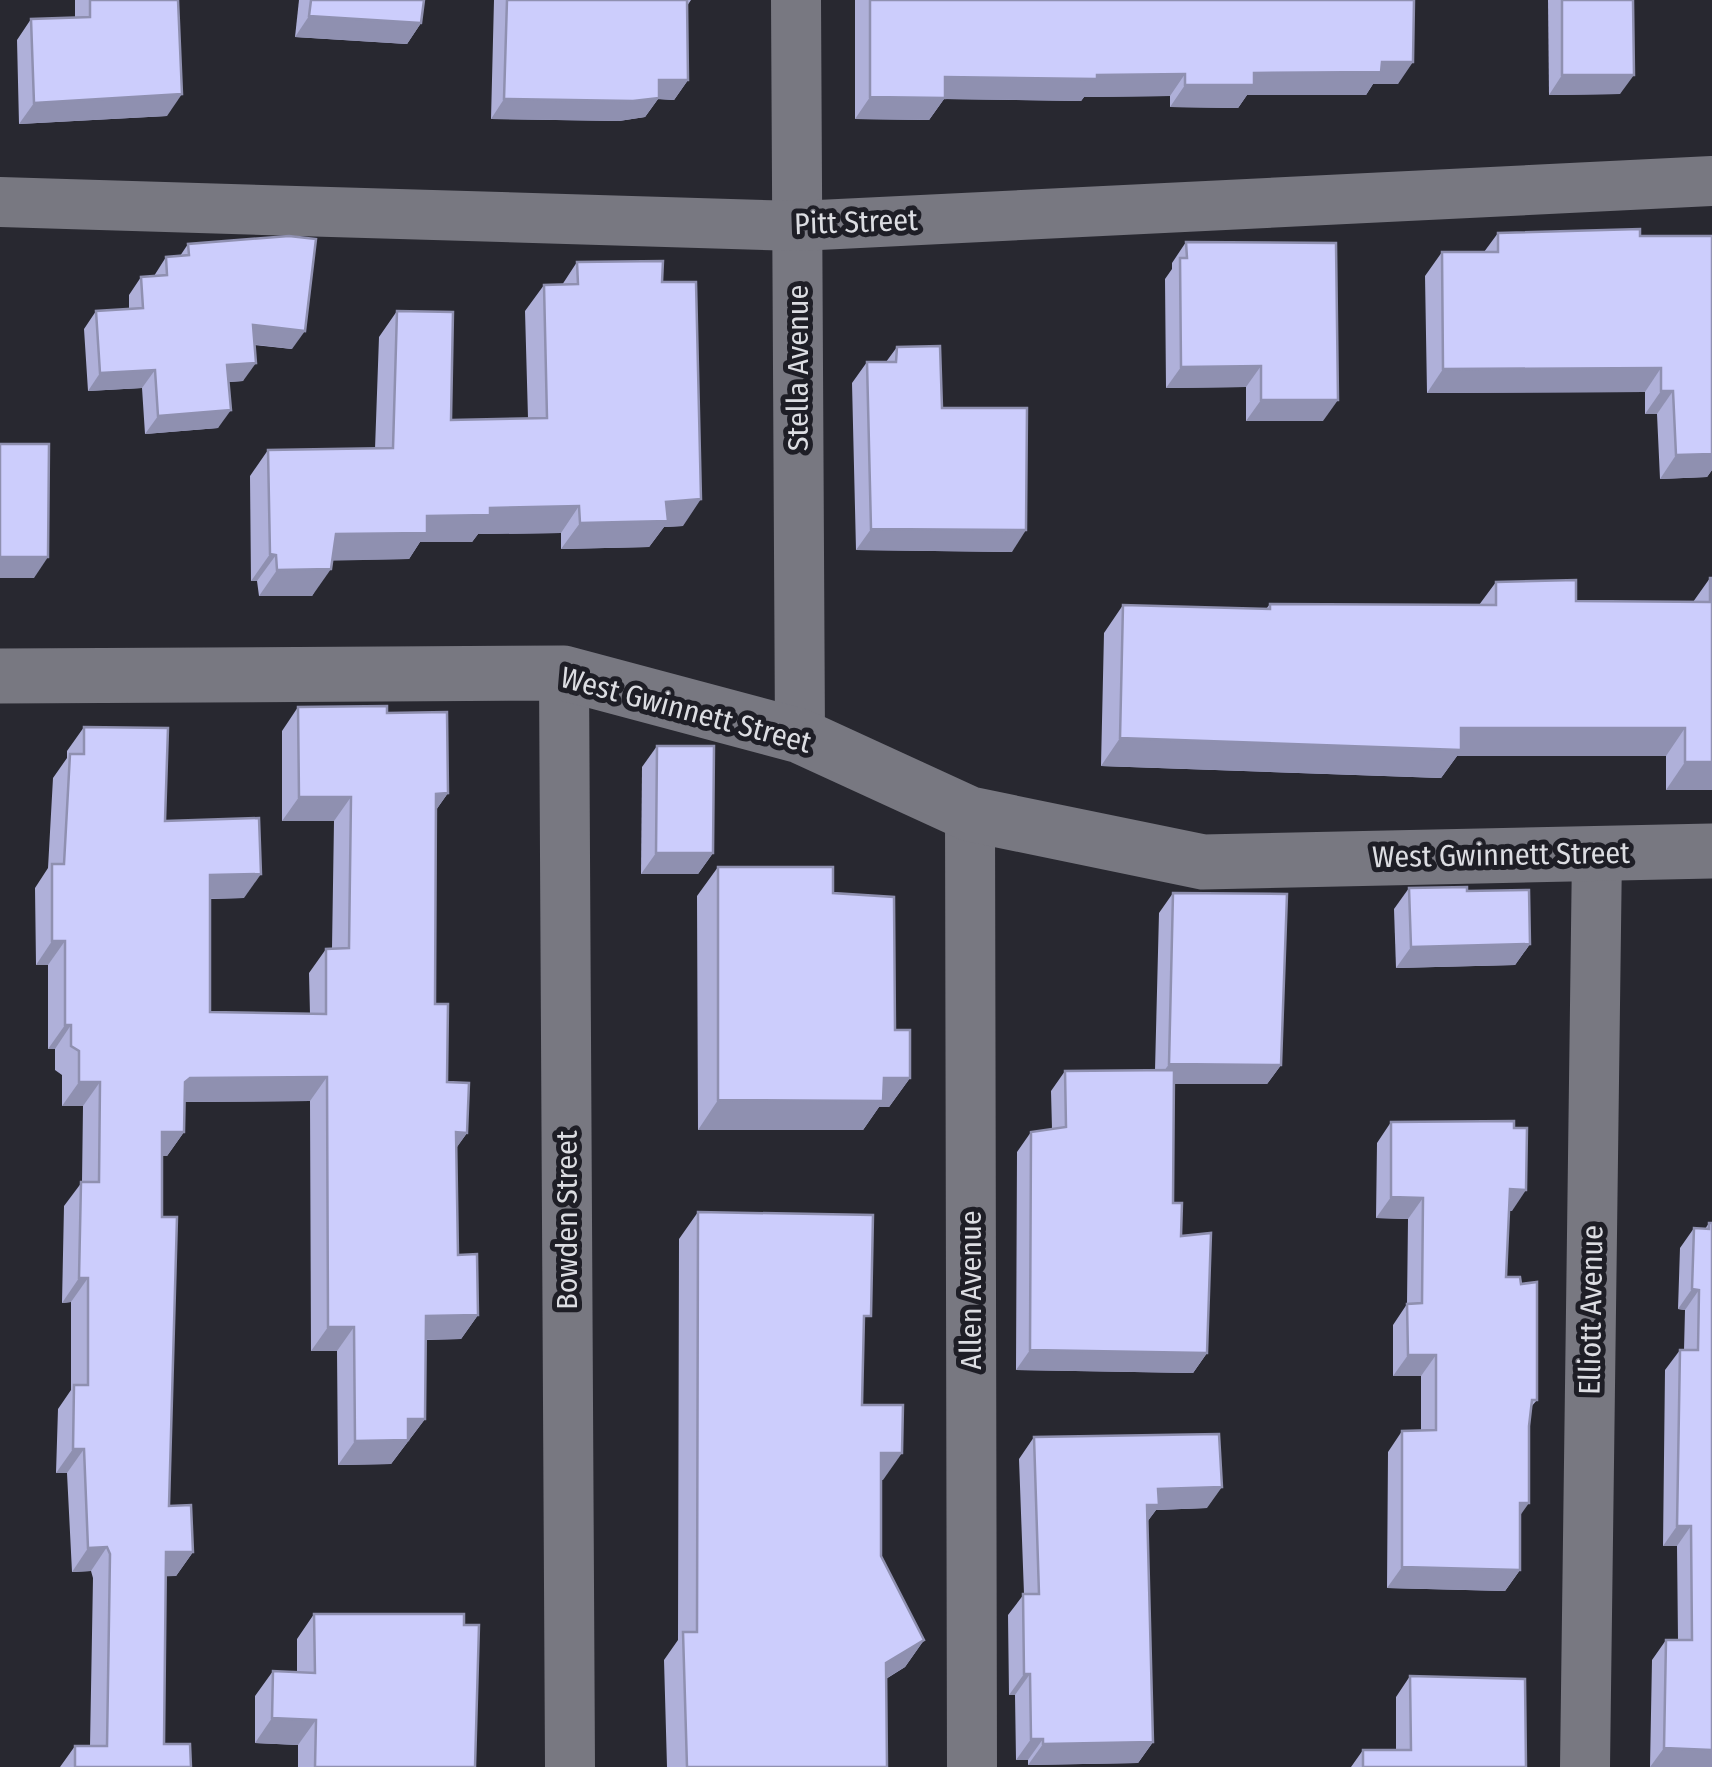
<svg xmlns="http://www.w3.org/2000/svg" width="1712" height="1767" font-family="'Fira Sans Condensed',sans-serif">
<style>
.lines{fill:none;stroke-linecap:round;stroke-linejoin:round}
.street{stroke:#787881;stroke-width:50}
.secondary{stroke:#787881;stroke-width:55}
.wall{fill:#afb0d9}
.shaded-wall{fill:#8f90b0}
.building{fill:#cccdfc;stroke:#8f90b0;stroke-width:2.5}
.labels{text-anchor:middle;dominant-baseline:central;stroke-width:10;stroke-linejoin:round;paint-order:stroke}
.street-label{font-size:30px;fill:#dcdde2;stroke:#1e1e26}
</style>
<rect width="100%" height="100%" fill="#282830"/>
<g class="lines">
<g class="street">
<polyline points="796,0 800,736"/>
<polyline points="0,202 798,226 1712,181"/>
<polyline points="564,673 570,1767"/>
<polyline points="970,814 972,1767"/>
<polyline points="1585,1767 1597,853"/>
</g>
<polyline class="secondary" points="0,676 564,673 800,736 970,814 1203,862 1712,851"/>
</g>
<g class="wall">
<polygon points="75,0 178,0 167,116 19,124 17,40 31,19 75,17"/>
<polygon points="299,0 424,0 421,23 407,44 295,37"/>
<polygon points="494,0 691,0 687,6 688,80 674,100 658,99 645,117 619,121 491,119"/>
<polygon points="855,0 1414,0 1398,84 1373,84 1366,95 1247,95 1238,108 1170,107 1170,96 1084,97 1081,101 944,99 929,120 855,119"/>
<polygon points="1548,0 1633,0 1620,94 1549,95"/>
<polygon points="1498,233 1640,236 1712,236 1712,470 1707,477 1660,479 1657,414 1645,414 1645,392 1427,393 1425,276 1442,252 1484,252"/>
<polygon points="1186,242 1323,421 1246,421 1246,387 1166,388 1165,279 1172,269 1172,263"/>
<polygon points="188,244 292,349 254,345 243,381 229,382 218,428 145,434 142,388 88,391 84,329 96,311 129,309 129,295 141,277 154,276 166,257 180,256"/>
<polygon points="577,262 662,282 683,526 664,527 649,547 561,549 561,533 478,534 472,542 420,542 409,559 332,560 312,596 259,596 257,581 251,581 250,476 268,450 375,449 379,337 397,311 451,420 528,418 525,311 544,285 562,285"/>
<polygon points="897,347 942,408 1012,552 856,550 852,383 867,362 886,362"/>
<polygon points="1710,578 1712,578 1712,790 1666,790 1666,756 1457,756 1441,778 1101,766 1104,633 1123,605 1266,609 1270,604 1479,605 1496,582 1576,601 1693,602"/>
<polygon points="298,707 387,713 448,793 436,810 435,1004 447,1082 467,1133 456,1148 458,1255 478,1315 461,1339 425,1340 425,1419 391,1464 338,1465 337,1351 311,1351 310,1101 185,1102 184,1132 167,1156 162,1156 162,1217 169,1506 193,1552 176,1576 166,1576 164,1744 191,1767 60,1767 75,1746 90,1746 93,1578 91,1571 72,1572 67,1473 56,1473 58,1409 71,1390 71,1302 62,1303 64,1206 82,1182 83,1106 62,1106 62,1075 55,1070 55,1049 48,1049 48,965 36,965 35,888 48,868 53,778 67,758 67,751 84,727 165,821 244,898 210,899 210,1012 310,1014 309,973 326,949 332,948 334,821 282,821 282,731"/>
<polygon points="657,746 713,853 698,874 641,874 642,767"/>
<polygon points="718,867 833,893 895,1030 910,1078 889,1107 879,1107 863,1130 698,1130 697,896"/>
<polygon points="1409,888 1467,891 1530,944 1515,965 1396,968 1394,909"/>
<polygon points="1173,893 1281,1065 1267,1084 1174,1084 1173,1203 1207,1353 1193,1373 1016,1370 1017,1152 1031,1132 1052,1129 1051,1091 1065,1071 1155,1070 1159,913"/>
<polygon points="1391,1122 1512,1211 1509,1211 1506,1277 1537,1400 1531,1407 1520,1515 1520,1570 1505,1591 1387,1588 1388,1452 1402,1431 1421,1430 1421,1376 1393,1376 1393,1325 1407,1304 1408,1219 1376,1218 1377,1143"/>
<polygon points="698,1212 864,1326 862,1405 883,1480 881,1480 881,1556 924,1640 905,1667 886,1679 887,1767 667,1767 664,1660 678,1640 679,1239"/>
<polygon points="1709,1223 1712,1767 1650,1767 1652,1660 1666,1640 1678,1640 1677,1546 1663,1546 1665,1370 1680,1350 1684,1350 1685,1310 1678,1309 1680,1248 1694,1228 1705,1229"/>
<polygon points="1034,1437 1207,1508 1156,1510 1147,1522 1153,1742 1138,1763 1028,1765 1028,1760 1016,1760 1015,1695 1009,1695 1008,1615 1024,1594 1019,1459"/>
<polygon points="314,1614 464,1625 475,1767 298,1767 298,1745 255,1743 255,1696 273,1671 297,1672 297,1639"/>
<polygon points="1410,1676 1526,1767 1351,1767 1363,1750 1396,1750 1396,1697"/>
</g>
<g class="shaded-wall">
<polygon points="309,16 421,23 407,44 295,37"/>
<polygon points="1382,62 1413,62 1398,84 1373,84 1366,95 1247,95 1238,108 1170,107 1185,85 1254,73"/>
<polygon points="1185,74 1170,96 1084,97 1081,101 944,99 929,120 855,119 870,97 945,77"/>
<polygon points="1562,75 1634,75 1620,94 1549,95"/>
<polygon points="659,80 688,80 674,100 658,99 645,117 619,121 491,119 504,99"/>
<polygon points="182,94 167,116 19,124 34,103"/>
<polygon points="253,325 305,331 292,349 241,343"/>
<polygon points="256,363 243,381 214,383 227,365"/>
<polygon points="1261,366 1246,387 1166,388 1181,367"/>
<polygon points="1661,368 1645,392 1427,393 1443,369"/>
<polygon points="155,370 142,388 88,391 100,373"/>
<polygon points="1661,391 1673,391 1657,414 1645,414"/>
<polygon points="1261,400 1338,400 1323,421 1246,421"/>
<polygon points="231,410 218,428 145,434 158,416"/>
<polygon points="1712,454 1712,470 1707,477 1660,479 1676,455"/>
<polygon points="701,499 683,526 664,527 649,547 561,549 580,523 666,502"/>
<polygon points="579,506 561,533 478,534 472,542 420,542 409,559 318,561 336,534 427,516 490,508"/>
<polygon points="871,529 1026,530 1012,552 856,550"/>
<polygon points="270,554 276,555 257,581 251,581"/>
<polygon points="0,557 48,557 34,578 0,578"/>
<polygon points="331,569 312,596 259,596 277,570"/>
<polygon points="1461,728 1685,728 1666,756 1457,756 1441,778 1101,766 1120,738"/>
<polygon points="1685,762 1712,762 1712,790 1666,790"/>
<polygon points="448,793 431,817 436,794"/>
<polygon points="299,797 351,797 334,821 282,821"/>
<polygon points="656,853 713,853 698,874 641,874"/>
<polygon points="261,874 244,898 193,899 210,875"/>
<polygon points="52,941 65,941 48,965 36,965"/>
<polygon points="1530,944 1515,965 1396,968 1411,947"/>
<polygon points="65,1025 71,1025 55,1049 48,1049"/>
<polygon points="1169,1064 1281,1065 1267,1084 1155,1084"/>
<polygon points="327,1077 310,1101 173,1102 185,1082 190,1078"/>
<polygon points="884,1078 910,1078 889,1107 879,1107 863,1130 698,1130 718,1100"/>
<polygon points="79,1082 100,1082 83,1106 62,1106"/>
<polygon points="162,1132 184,1132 167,1156 145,1156"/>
<polygon points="456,1132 467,1133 450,1157"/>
<polygon points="1510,1189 1526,1190 1512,1211 1495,1210"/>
<polygon points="1391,1197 1423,1198 1408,1219 1376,1218"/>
<polygon points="79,1278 88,1278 71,1302 62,1303"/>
<polygon points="1692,1289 1699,1290 1685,1310 1678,1309"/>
<polygon points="478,1315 461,1339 409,1340 426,1316"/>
<polygon points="328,1327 354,1327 337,1351 311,1351"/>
<polygon points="1030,1350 1207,1353 1193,1373 1016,1370"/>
<polygon points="1408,1355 1436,1355 1421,1376 1393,1376"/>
<polygon points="408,1419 425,1419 391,1464 338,1465 355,1441"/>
<polygon points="73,1449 84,1449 67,1473 56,1473"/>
<polygon points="881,1453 902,1453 883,1480 861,1481"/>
<polygon points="1222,1487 1207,1508 1156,1510 1144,1526 1132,1526 1158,1489"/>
<polygon points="1520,1503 1529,1503 1514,1524"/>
<polygon points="1677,1526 1691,1526 1677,1546 1663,1546"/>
<polygon points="107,1547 91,1571 72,1572 88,1548"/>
<polygon points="166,1552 193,1552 176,1576 149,1577"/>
<polygon points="1402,1567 1520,1570 1505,1591 1387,1588"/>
<polygon points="924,1640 905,1667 867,1690 886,1663"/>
<polygon points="1024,1674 1030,1674 1015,1695 1009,1695"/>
<polygon points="272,1718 316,1720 298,1745 255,1743"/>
<polygon points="1031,1739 1043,1739 1028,1760 1016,1760"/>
<polygon points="1153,1742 1138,1763 1028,1765 1043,1744"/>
<polygon points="1664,1748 1712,1750 1712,1767 1650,1767"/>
</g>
<g class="building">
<polygon points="90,0 178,0 182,94 34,103 31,19 90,17"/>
<polygon points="311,0 424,0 421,23 309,16"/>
<polygon points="507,0 687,0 688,80 659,80 659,98 633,101 504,99"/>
<polygon points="870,0 1414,0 1413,62 1382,62 1381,72 1254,73 1254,85 1185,85 1185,74 1097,75 1097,79 945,77 945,98 870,97"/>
<polygon points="1562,0 1633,0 1634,75 1562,75"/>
<polygon points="1640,229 1640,236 1712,236 1712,454 1676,455 1673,391 1661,391 1661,368 1443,369 1442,252 1498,252 1498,233"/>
<polygon points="289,236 316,239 305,331 253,325 256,363 227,365 231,410 158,416 155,370 100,373 96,311 143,308 141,277 167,275 166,257 189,255 188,244"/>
<polygon points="1186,242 1336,243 1338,400 1261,400 1261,366 1181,367 1180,258 1187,258"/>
<polygon points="663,261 662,282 696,282 701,499 666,502 668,521 580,523 579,506 490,508 490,515 427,516 427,533 336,534 331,569 277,570 276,555 270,554 268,450 393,448 397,311 453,312 451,420 547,418 544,285 578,284 577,262"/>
<polygon points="940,346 942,408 1027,408 1026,530 871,529 867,362 896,362 897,347"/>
<polygon points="0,444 49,444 48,557 0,557"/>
<polygon points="1710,578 1712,578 1712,762 1685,762 1685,728 1461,728 1461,750 1120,738 1123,605 1270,609 1270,604 1496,605 1496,582 1576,580 1576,601 1710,602"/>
<polygon points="387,706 387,713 447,712 448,793 436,794 435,1004 448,1004 447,1082 469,1083 467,1133 456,1132 458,1255 477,1254 478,1315 426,1316 425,1419 408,1419 408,1440 355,1441 354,1327 328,1327 327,1077 190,1078 185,1082 184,1132 162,1132 162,1217 177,1217 169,1506 191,1505 193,1552 166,1552 164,1744 190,1744 191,1767 75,1767 75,1746 107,1746 110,1554 107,1547 88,1548 84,1449 73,1449 74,1385 88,1385 88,1278 79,1278 81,1182 99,1182 100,1082 79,1082 79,1051 71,1046 71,1025 65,1025 65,941 52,941 52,864 64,864 70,754 84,754 84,727 168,728 165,821 259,818 261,874 210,875 210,1012 326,1014 326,949 349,948 351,797 299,797 298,707"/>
<polygon points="657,746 714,746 713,853 656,853"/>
<polygon points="718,867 833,867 833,893 894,897 895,1030 910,1030 910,1078 884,1078 883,1101 718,1100"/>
<polygon points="1467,887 1467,891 1529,890 1530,944 1411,947 1409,888"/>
<polygon points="1173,893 1287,894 1281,1065 1169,1064"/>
<polygon points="1174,1070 1173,1203 1182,1203 1181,1236 1211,1233 1207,1353 1030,1350 1031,1132 1066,1127 1065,1071"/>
<polygon points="1514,1121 1514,1128 1527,1128 1526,1190 1510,1189 1506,1277 1520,1277 1521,1284 1537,1282 1537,1400 1532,1400 1529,1426 1529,1503 1520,1503 1520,1570 1402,1567 1402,1431 1436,1430 1436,1355 1408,1355 1407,1304 1422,1303 1423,1198 1391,1197 1391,1122"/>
<polygon points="698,1212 873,1215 871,1316 864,1316 862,1405 903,1405 902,1453 881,1453 881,1556 924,1640 886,1663 887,1767 687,1767 683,1632 697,1632"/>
<polygon points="1709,1223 1712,1223 1712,1750 1664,1748 1666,1640 1692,1640 1691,1526 1677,1526 1680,1350 1698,1350 1699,1290 1692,1289 1694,1228 1709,1229"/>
<polygon points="1219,1434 1222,1487 1158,1489 1159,1505 1147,1505 1153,1742 1043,1744 1043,1739 1031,1739 1030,1674 1024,1674 1023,1594 1039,1594 1034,1437"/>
<polygon points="314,1614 464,1614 464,1625 479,1625 475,1767 315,1767 316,1720 272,1718 273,1671 315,1673"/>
<polygon points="1410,1676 1525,1679 1526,1767 1363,1767 1363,1750 1411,1750"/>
</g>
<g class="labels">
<g class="street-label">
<text transform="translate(856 222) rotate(-2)">Pitt Street</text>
<text transform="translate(798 368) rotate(-90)">Stella Avenue</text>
<text transform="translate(686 710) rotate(15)">West Gwinnett Street</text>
<text transform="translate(1501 855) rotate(-1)">West Gwinnett Street</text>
<text transform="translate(567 1220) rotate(-90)">Bowden Street</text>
<text transform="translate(971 1290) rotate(-90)">Allen Avenue</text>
<text transform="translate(1591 1310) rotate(-89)">Elliott Avenue</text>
</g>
</g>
</svg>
